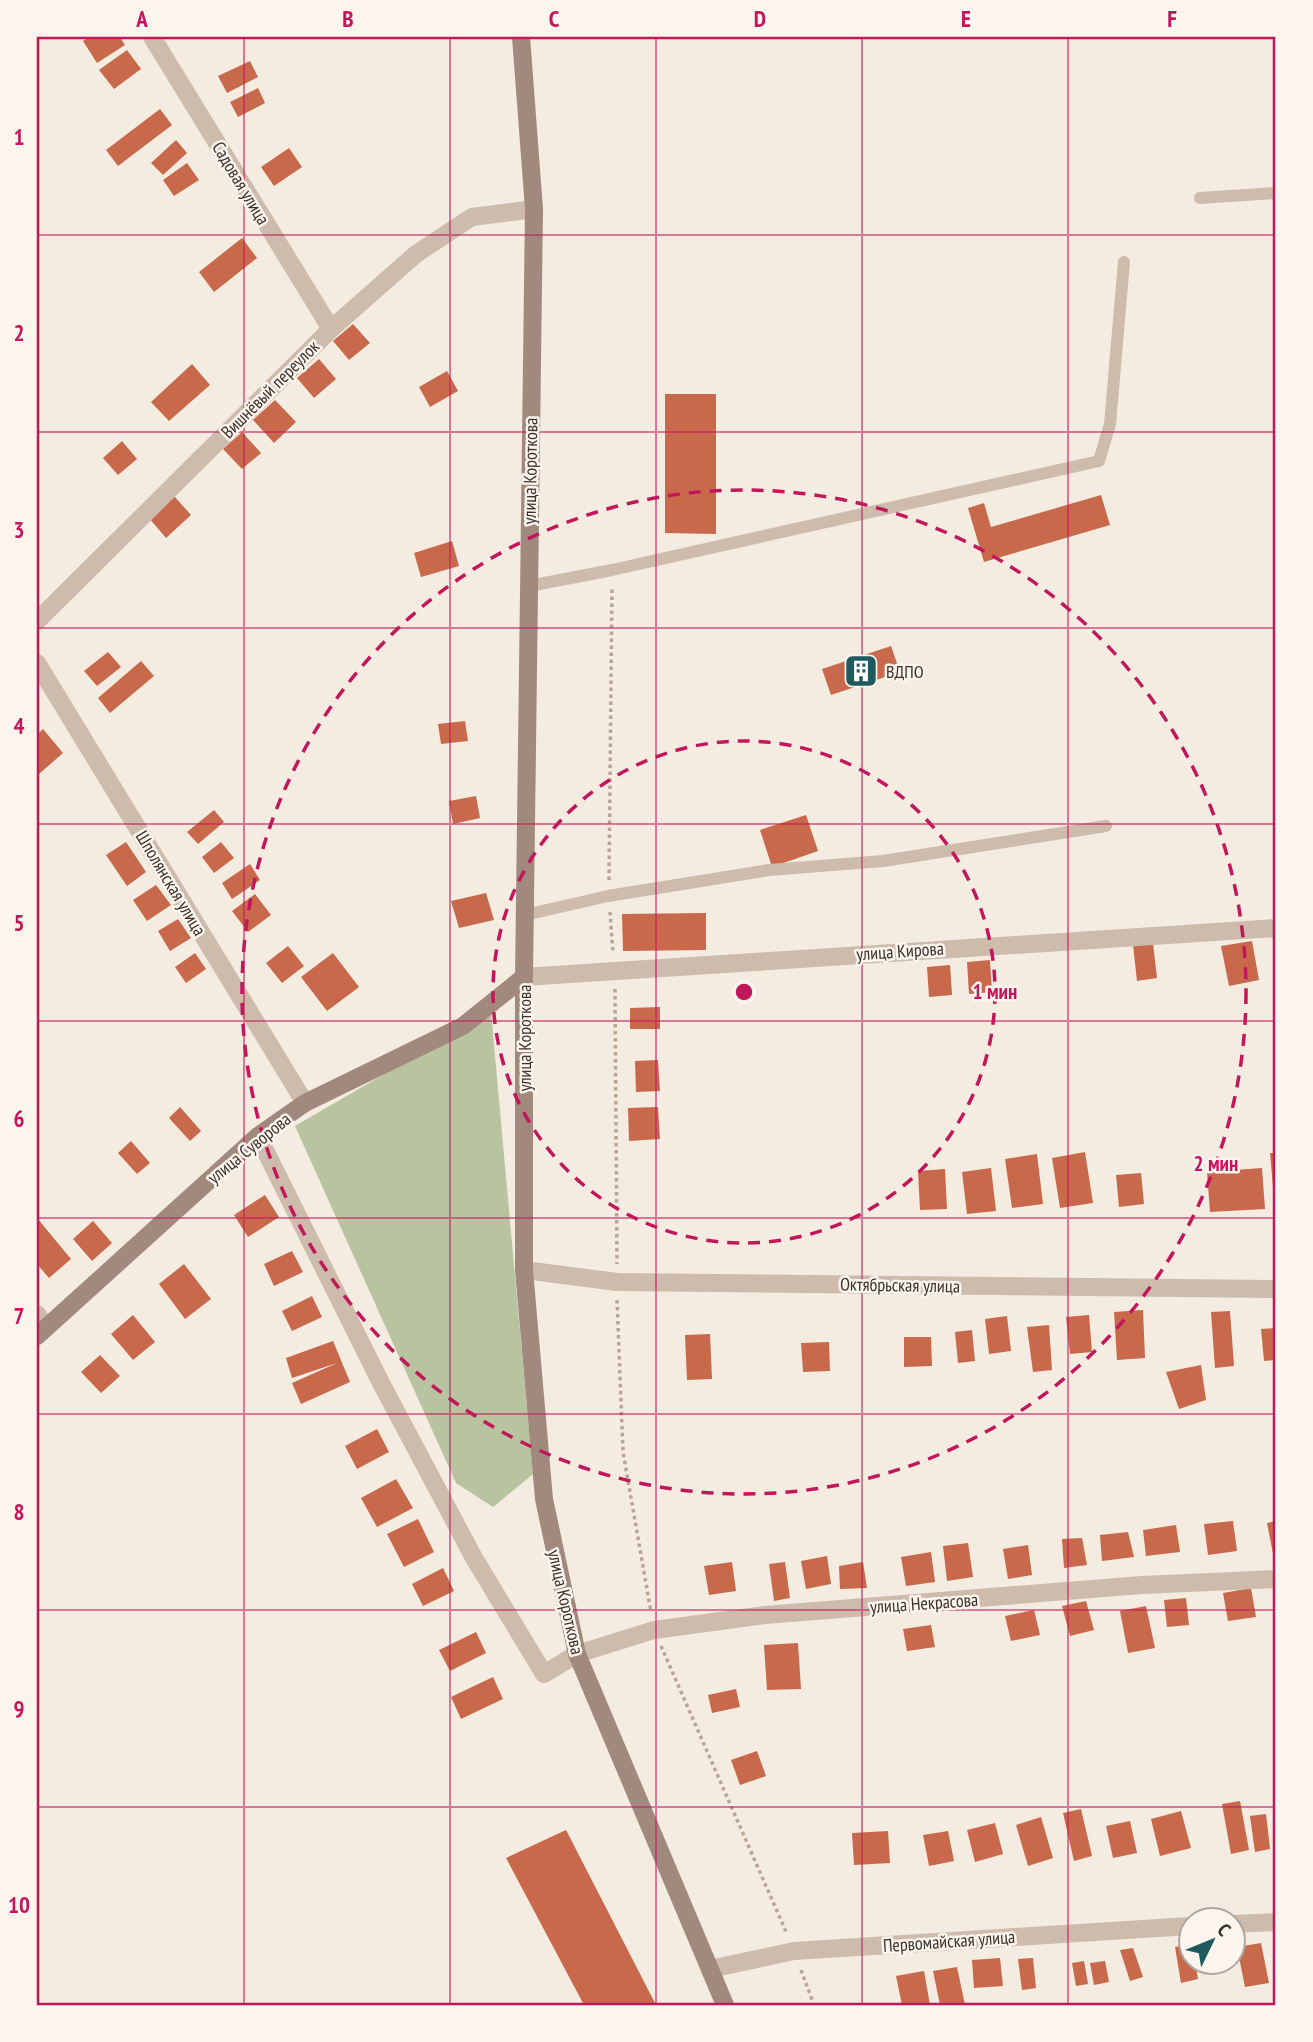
<svg xmlns="http://www.w3.org/2000/svg" width="1313" height="2042" font-family="'PT Sans Narrow',sans-serif">
<style>
.green{fill:#b8c4a0}
.building{fill:#c8694b}
.lines{fill:none;stroke-linecap:round;stroke-linejoin:round}
.path{stroke:#b9a596;stroke-width:3.5;stroke-dasharray:3.5 3.5;stroke-linecap:butt}
.lane{stroke:#cdbbac;stroke-width:12}
.street{stroke:#cdbbac;stroke-width:18}
.secondary{stroke:#a18a7d;stroke-width:18}
.grid{fill:none;stroke:#c2185b;stroke-width:2;stroke-opacity:0.55}
.ring{fill:none;stroke:#c2185b;stroke-width:3.5;stroke-dasharray:12 9}
.labels{text-anchor:middle;dominant-baseline:central;stroke-width:5;stroke-linejoin:round;paint-order:stroke}
.street-label{font-size:18px;fill:#3b302b;stroke:#fbf5ee}
.poi-label{font-size:18px;fill:#3b302b;stroke:#fbf5ee;text-anchor:start}
.centre{fill:#c2185b;stroke:#fbf5ee;stroke-width:3.5}
.ring-label{font-size:21px;text-anchor:middle;font-weight:bold;fill:#c2185b;stroke:#fbf5ee;stroke-width:5;stroke-linejoin:round;paint-order:stroke}
.neatline{fill:none;stroke:#c2185b;stroke-width:2.5}
.grid-label{font-size:23px;text-anchor:middle;font-weight:bold;fill:#c2185b}
</style>
<rect width="100%" height="100%" fill="#f4ebe1"/>
<polygon class="green" points="491,1012 533,1474 493,1507 456,1483 295,1126"/>
<g class="building">
<polygon points="89,37 120,37 125,45 97,63 83,41"/>
<polygon points="127,50 141,69 114,89 99,70"/>
<polygon points="250,61 258,77 227,93 218,76"/>
<polygon points="258,88 265,103 238,117 230,102"/>
<polygon points="160,109 172,125 118,166 106,150"/>
<polygon points="176,140 187,153 163,175 151,163"/>
<polygon points="289,148 302,167 274,186 261,167"/>
<polygon points="187,163 199,180 174,196 163,180"/>
<polygon points="242,238 257,258 214,292 199,272"/>
<polygon points="353,324 370,343 349,360 333,341"/>
<polygon points="319,359 336,379 314,398 297,378"/>
<polygon points="192,364 210,385 169,421 151,402"/>
<polygon points="447,371 458,391 430,407 419,387"/>
<polygon points="665,394 716,394 716,534 665,533"/>
<polygon points="275,400 296,422 274,443 253,420"/>
<polygon points="242,432 261,453 242,469 223,449"/>
<polygon points="122,441 137,459 118,475 103,458"/>
<polygon points="1101,495 1110,525 984,562 968,508 984,503 991,527"/>
<polygon points="174,496 191,515 166,538 149,518"/>
<polygon points="452,541 459,566 421,577 414,553"/>
<polygon points="891,646 900,672 831,695 822,669"/>
<polygon points="108,652 121,667 97,686 84,671"/>
<polygon points="141,661 154,676 110,713 98,698"/>
<polygon points="465,721 468,741 441,744 438,724"/>
<polygon points="43,729 63,753 39,774 37,735"/>
<polygon points="476,796 480,818 453,824 449,801"/>
<polygon points="214,810 224,822 198,844 187,832"/>
<polygon points="806,815 818,851 772,867 760,830"/>
<polygon points="126,842 146,872 127,886 106,855"/>
<polygon points="221,842 234,858 214,873 202,857"/>
<polygon points="250,864 260,880 232,899 222,883"/>
<polygon points="156,885 171,905 147,921 133,900"/>
<polygon points="486,893 494,920 459,928 451,901"/>
<polygon points="255,894 271,915 248,932 232,911"/>
<polygon points="706,913 706,950 623,951 622,914"/>
<polygon points="178,919 191,938 170,951 158,931"/>
<polygon points="1252,941 1259,980 1229,986 1221,946"/>
<polygon points="1153,943 1157,978 1137,981 1133,945"/>
<polygon points="288,946 304,966 282,983 266,963"/>
<polygon points="195,953 206,969 186,983 175,967"/>
<polygon points="333,953 359,987 327,1011 301,977"/>
<polygon points="990,960 992,992 969,994 967,962"/>
<polygon points="950,965 952,995 929,997 927,967"/>
<polygon points="660,1007 660,1029 630,1029 630,1008"/>
<polygon points="658,1060 660,1091 636,1092 635,1061"/>
<polygon points="180,1107 201,1131 190,1141 169,1118"/>
<polygon points="658,1107 660,1139 629,1141 628,1108"/>
<polygon points="131,1141 150,1163 137,1174 118,1153"/>
<polygon points="1085,1152 1093,1203 1060,1208 1052,1158"/>
<polygon points="1270,1153 1276,1153 1276,1199 1274,1199"/>
<polygon points="1037,1154 1043,1204 1012,1208 1005,1159"/>
<polygon points="991,1168 996,1211 967,1214 962,1172"/>
<polygon points="1262,1168 1265,1209 1210,1212 1207,1172"/>
<polygon points="945,1169 947,1209 920,1210 918,1171"/>
<polygon points="1141,1173 1144,1204 1119,1207 1116,1175"/>
<polygon points="265,1195 279,1217 248,1237 234,1215"/>
<polygon points="37,1218 71,1259 49,1278 37,1264"/>
<polygon points="93,1221 112,1243 92,1261 73,1239"/>
<polygon points="292,1251 303,1272 274,1286 264,1264"/>
<polygon points="184,1264 211,1299 185,1319 159,1284"/>
<polygon points="312,1296 322,1317 292,1331 282,1311"/>
<polygon points="1143,1310 1145,1358 1117,1360 1114,1312"/>
<polygon points="1230,1311 1234,1366 1215,1368 1211,1312"/>
<polygon points="133,1315 155,1342 133,1360 111,1334"/>
<polygon points="1089,1315 1092,1352 1070,1354 1066,1317"/>
<polygon points="1007,1316 1011,1351 989,1354 985,1319"/>
<polygon points="1049,1325 1052,1370 1033,1372 1027,1327"/>
<polygon points="1276,1328 1276,1360 1264,1361 1261,1329"/>
<polygon points="972,1330 975,1361 958,1363 955,1332"/>
<polygon points="710,1334 712,1379 687,1380 685,1335"/>
<polygon points="904,1337 931,1337 932,1366 904,1367"/>
<polygon points="333,1341 350,1382 301,1404 292,1383 337,1363 292,1378 286,1358"/>
<polygon points="829,1342 830,1371 803,1372 801,1343"/>
<polygon points="100,1355 120,1376 101,1393 81,1372"/>
<polygon points="1201,1365 1206,1400 1179,1409 1166,1372"/>
<polygon points="377,1429 389,1452 357,1469 345,1446"/>
<polygon points="396,1479 413,1508 377,1527 361,1498"/>
<polygon points="418,1519 434,1552 404,1567 387,1534"/>
<polygon points="1233,1521 1237,1551 1208,1555 1204,1524"/>
<polygon points="1276,1521 1276,1554 1273,1554 1267,1523"/>
<polygon points="1176,1525 1180,1552 1146,1556 1143,1530"/>
<polygon points="1128,1532 1134,1557 1102,1561 1100,1535"/>
<polygon points="1082,1538 1087,1565 1064,1568 1062,1539"/>
<polygon points="968,1543 973,1577 947,1581 943,1546"/>
<polygon points="1028,1545 1032,1575 1008,1579 1003,1549"/>
<polygon points="931,1552 935,1582 906,1586 901,1557"/>
<polygon points="827,1556 831,1584 806,1589 801,1561"/>
<polygon points="732,1562 736,1591 709,1595 704,1566"/>
<polygon points="785,1562 790,1598 774,1601 769,1564"/>
<polygon points="863,1562 867,1588 840,1589 839,1566"/>
<polygon points="443,1568 454,1591 423,1606 412,1584"/>
<polygon points="1251,1588 1256,1617 1228,1621 1223,1593"/>
<polygon points="1186,1598 1189,1625 1167,1627 1164,1600"/>
<polygon points="1086,1601 1094,1630 1070,1636 1062,1606"/>
<polygon points="1146,1606 1155,1648 1128,1653 1120,1611"/>
<polygon points="1034,1610 1040,1635 1011,1641 1005,1616"/>
<polygon points="931,1625 935,1647 907,1651 903,1629"/>
<polygon points="476,1632 486,1653 450,1671 439,1650"/>
<polygon points="798,1643 801,1689 767,1690 764,1645"/>
<polygon points="493,1677 503,1699 461,1719 451,1697"/>
<polygon points="736,1689 740,1707 712,1713 708,1695"/>
<polygon points="757,1751 766,1776 740,1785 731,1760"/>
<polygon points="1240,1801 1249,1850 1231,1854 1222,1804"/>
<polygon points="1081,1809 1092,1856 1074,1861 1063,1813"/>
<polygon points="1181,1811 1191,1848 1160,1856 1151,1819"/>
<polygon points="1266,1814 1270,1849 1255,1852 1250,1816"/>
<polygon points="1041,1817 1053,1858 1028,1866 1016,1825"/>
<polygon points="1130,1821 1137,1853 1113,1858 1106,1826"/>
<polygon points="995,1823 1003,1854 975,1862 967,1830"/>
<polygon points="566,1830 656,2005 584,2005 506,1858"/>
<polygon points="888,1831 890,1863 854,1865 852,1833"/>
<polygon points="948,1831 954,1861 929,1866 923,1835"/>
<polygon points="1261,1943 1269,1983 1245,1987 1237,1947"/>
<polygon points="1190,1944 1190,1962 1195,1962 1198,1979 1181,1983 1175,1947"/>
<polygon points="1133,1948 1143,1977 1130,1981 1120,1950"/>
<polygon points="1000,1958 1003,1986 974,1988 972,1960"/>
<polygon points="1033,1958 1036,1988 1022,1990 1018,1959"/>
<polygon points="1084,1961 1088,1984 1076,1986 1072,1963"/>
<polygon points="1105,1961 1109,1982 1094,1985 1090,1963"/>
<polygon points="957,1967 965,2005 940,2005 933,1971"/>
<polygon points="924,1971 930,2005 902,2005 896,1976"/>
</g>
<g class="lines">
<g class="path">
<polyline points="609,880 612,586"/>
<polyline points="610,912 613,953"/>
<polyline points="615,989 617,1264"/>
<polyline points="617,1300 623,1452 651,1612"/>
<polyline points="661,1646 787,1934"/>
<polyline points="801,1970 814,2005"/>
</g>
<g class="lane">
<polyline points="1200,198 1276,193"/>
<polyline points="529,586 612,570 1099,461 1110,424 1124,262"/>
<polyline points="525,915 608,896 769,870 883,861 1106,826"/>
</g>
<g class="street">
<polyline points="152,37 331,329"/>
<polyline points="37,621 331,329 416,254 472,217 534,209"/>
<polyline points="37,663 305,1103"/>
<polyline points="524,977 1276,928"/>
<polyline points="258,1136 381,1383 474,1558 544,1674 577,1654 654,1630 765,1615 1142,1585 1276,1579"/>
<polyline points="524,1270 617,1282 1276,1289"/>
<polyline points="37,1314 46,1327"/>
<polyline points="1232,1924 1276,1922"/>
<polyline points="710,1969 794,1951 1190,1926"/>
</g>
<g class="secondary">
<polyline points="521,37 534,209 524,977 524,1270 544,1499 577,1654 725,2005"/>
<polyline points="37,1336 258,1136 305,1103 463,1026 524,977"/>
</g>
</g>
<path class="grid" d="M244 37V2005M450 37V2005M656 37V2005M862 37V2005M1068 37V2005M37 235H1276M37 432H1276M37 628H1276M37 824H1276M37 1021H1276M37 1218H1276M37 1414H1276M37 1610H1276M37 1807H1276"/>
<g class="ring">
<circle cx="744" cy="992" r="251"/>
<circle cx="744" cy="992" r="502"/>
</g>
<defs>
<symbol id="building-square" viewBox="-11 -11 22 22"><rect x="-9" y="-9" width="18" height="18" rx="4" fill="#1f5a5e" stroke="#fbf5ee"/><path d="M-4-6H4V6H1V3H-1V6H-4ZM-2.5-4.3h1.7v1.8h-1.7ZM.8-4.3h1.7v1.8H.8ZM-2.5-1h1.7V.8h-1.7ZM.8-1h1.7V.8H.8Z" fill="#fff"/></symbol>
</defs>
<g fill-rule="evenodd">
<use href="#building-square" x="842" y="652" width="38" height="38"/>
</g>
<g class="labels">
<g class="street-label">
<text transform="translate(241 183) rotate(59)">Садовая улица</text>
<text transform="translate(270 389) rotate(-45)">Вишнёвый переулок</text>
<text transform="translate(530 471) rotate(-89)">улица Короткова</text>
<text transform="translate(171 883) rotate(59)">Шполянская улица</text>
<text transform="translate(900 951) rotate(-4)">улица Кирова</text>
<text transform="translate(524 1038) rotate(-90)">улица Короткова</text>
<text transform="translate(249 1148) rotate(-39)">улица Суворова</text>
<text transform="translate(900 1285) rotate(1)">Октябрьская улица</text>
<text transform="translate(566 1602) rotate(77)">улица Короткова</text>
<text transform="translate(924 1603) rotate(-4)">улица Некрасова</text>
<text transform="translate(949 1941) rotate(-4)">Первомайская улица</text>
</g>
<g class="poi-label">
<text x="886" y="671">ВДПО</text>
</g>
</g>
<circle cx="744" cy="992" r="10" class="centre"/>
<g class="ring-label">
<text x="995" y="999">1 мин</text>
<text x="1216" y="1171">2 мин</text>
</g>
<rect width="1313" height="2042" fill="none" stroke="#fbf5ee" stroke-width="77"/>
<g transform="translate(1212 1941) rotate(47)"><circle r="33" fill="#fbf5ee" stroke="#aea6a0" stroke-width="2"/>
<path d="M0-5L12 26L0 18L-12 26Z" fill="#1f5a5e"/>
<text y="-10" font-size="19" font-weight="bold" text-anchor="middle" fill="#3b302b">С</text>
</g>
<rect x="38" y="38" width="1236" height="1966" class="neatline"/>
<g class="grid-label">
<text x="142" y="27">A</text>
<text x="348" y="27">B</text>
<text x="554" y="27">C</text>
<text x="760" y="27">D</text>
<text x="966" y="27">E</text>
<text x="1172" y="27">F</text>
<text x="19" y="145">1</text>
<text x="19" y="341">2</text>
<text x="19" y="538">3</text>
<text x="19" y="734">4</text>
<text x="19" y="931">5</text>
<text x="19" y="1127">6</text>
<text x="19" y="1324">7</text>
<text x="19" y="1520">8</text>
<text x="19" y="1717">9</text>
<text x="19" y="1913">10</text>
</g>
</svg>
